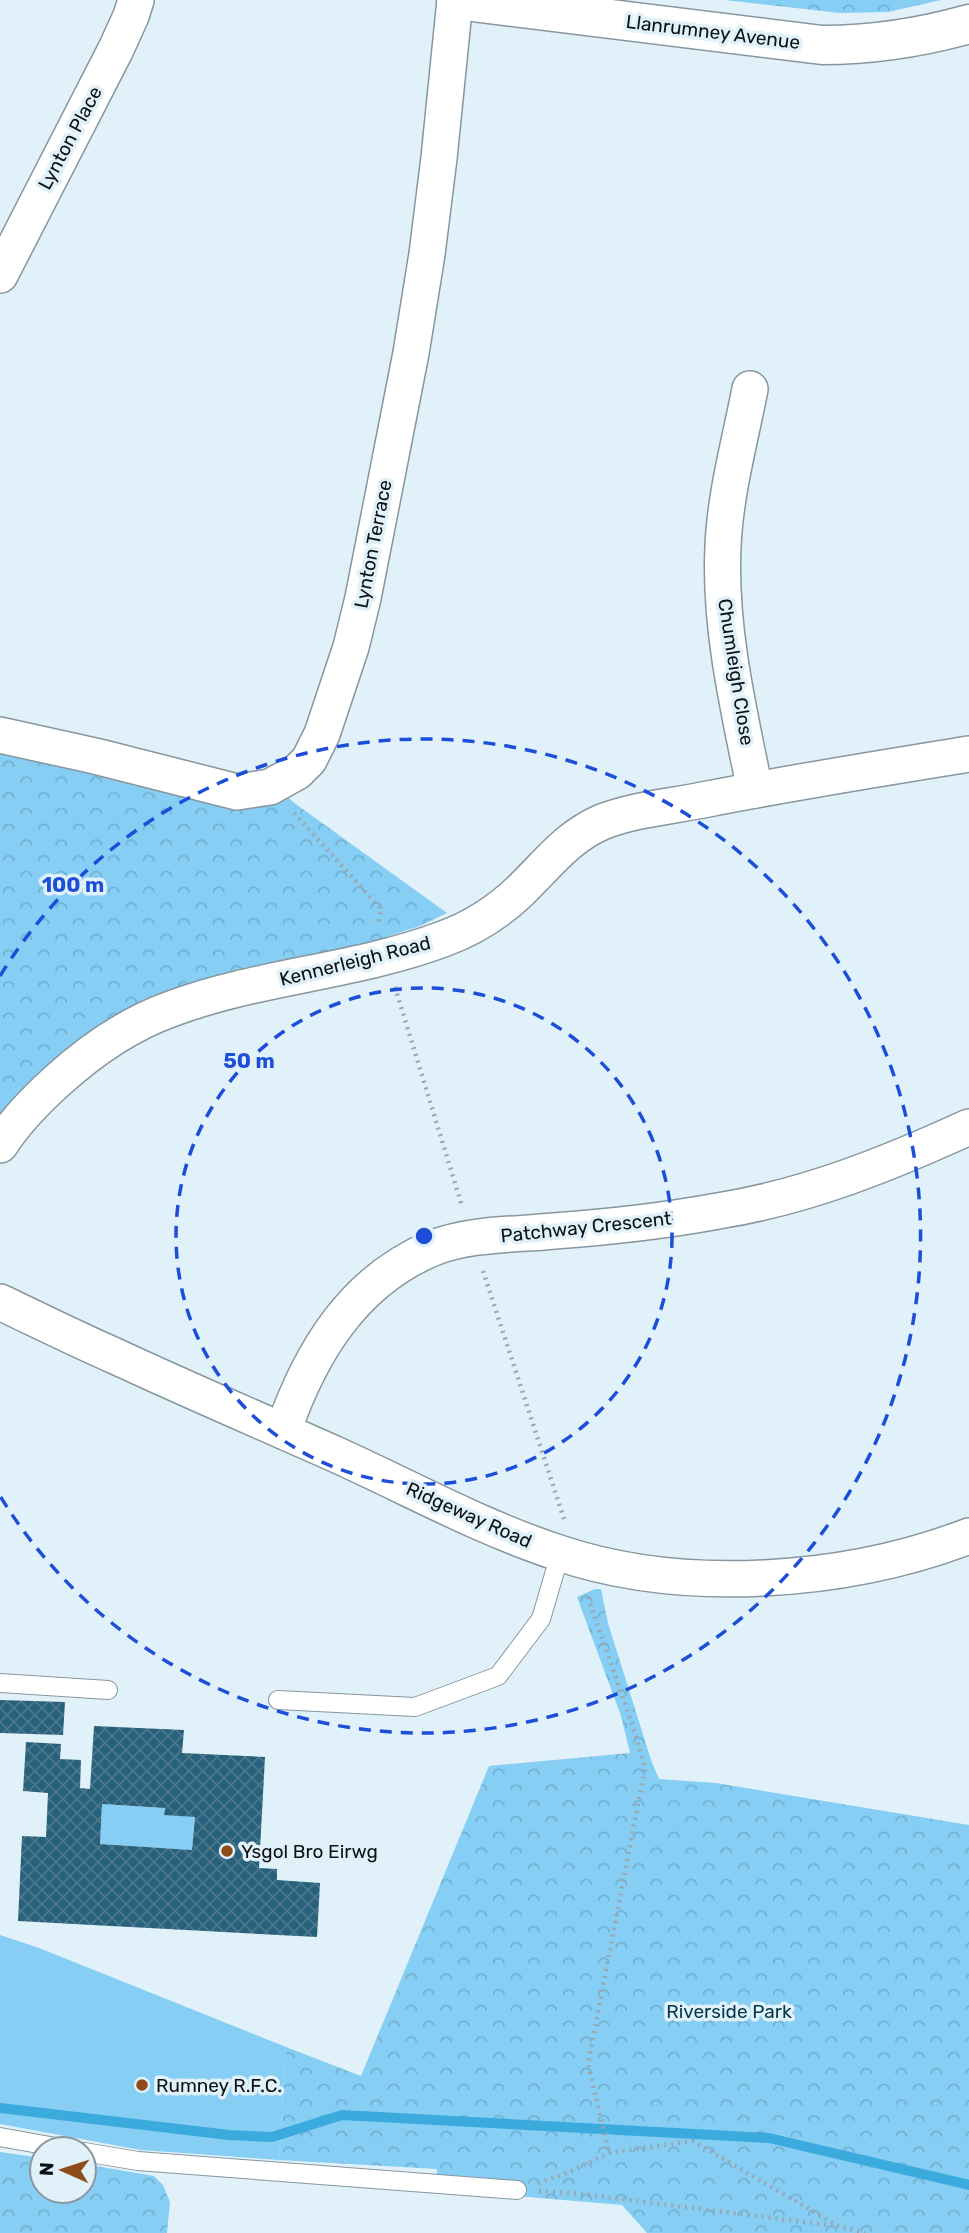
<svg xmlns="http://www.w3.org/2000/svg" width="969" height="2233" font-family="Rubik,sans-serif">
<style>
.park{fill:url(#park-crowns)}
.garden{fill:#86cef4}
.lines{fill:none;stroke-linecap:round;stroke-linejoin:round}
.stream{stroke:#3babdd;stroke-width:10}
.building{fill:url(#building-cross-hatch);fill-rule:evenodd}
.service-casing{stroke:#87969f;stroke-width:20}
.minor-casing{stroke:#87969f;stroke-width:38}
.tertiary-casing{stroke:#87969f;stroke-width:41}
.path{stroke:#9aa7ae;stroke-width:4.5;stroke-dasharray:2 5;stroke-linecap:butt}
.service{stroke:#fff;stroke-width:18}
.minor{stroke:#fff;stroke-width:35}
.tertiary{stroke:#fff;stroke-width:38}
.ring{fill:none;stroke:#1d4ed8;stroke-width:3.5;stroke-dasharray:12 9}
.poi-dot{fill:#8e4b1c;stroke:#e0f1fa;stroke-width:2.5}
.labels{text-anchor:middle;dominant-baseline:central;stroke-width:7;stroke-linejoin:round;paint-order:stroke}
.street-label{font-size:19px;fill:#0c1115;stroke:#e0f1fa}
.poi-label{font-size:19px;fill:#0c1115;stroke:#e0f1fa;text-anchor:start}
.park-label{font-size:19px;fill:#04364b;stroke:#e0f1fa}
.centre{fill:#1d4ed8;stroke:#e0f1fa;stroke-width:3.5}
.ring-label{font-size:21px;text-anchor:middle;font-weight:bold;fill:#1d4ed8;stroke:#e0f1fa;stroke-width:7;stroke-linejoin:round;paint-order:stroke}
</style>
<defs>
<pattern id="park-crowns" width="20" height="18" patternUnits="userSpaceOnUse" patternTransform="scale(1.75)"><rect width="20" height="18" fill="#86cef4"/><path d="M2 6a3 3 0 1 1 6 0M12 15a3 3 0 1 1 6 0" fill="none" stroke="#72b0d0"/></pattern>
<pattern id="building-cross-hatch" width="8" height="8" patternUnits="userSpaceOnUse" patternTransform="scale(1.75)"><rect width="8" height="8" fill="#28617c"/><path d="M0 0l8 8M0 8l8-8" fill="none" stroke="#4c778b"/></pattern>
</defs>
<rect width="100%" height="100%" fill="#e0f1fa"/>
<g class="park">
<polygon points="725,0 941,0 888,12 840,13"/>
<polygon points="0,750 285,794 293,802 447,913 420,926 386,937 387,945 250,973 5,1118 0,1115"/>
<polygon points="595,1589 601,1589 608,1623 651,1760 659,1779 716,1783 969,1825 969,2233 647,2233 622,2205 436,2189 437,2169 279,2160 286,2047 361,2076 489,1766 630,1753 621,1716 577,1597"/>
<polygon points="0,2152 42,2158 42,2191 84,2191 84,2164 154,2176 163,2185 170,2202 167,2233 0,2233"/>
</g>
<g class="garden">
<polygon points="102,1804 165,1808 164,1814 195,1817 192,1850 100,1844"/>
<polygon points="0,1935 39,1948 286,2047 279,2160 141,2150 0,2124"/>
</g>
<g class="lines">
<polyline class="stream" points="0,2108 229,2135 272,2137 342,2115 769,2138 969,2185"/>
</g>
<g class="building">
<polygon points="0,1700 65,1702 63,1735 0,1733"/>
<path d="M94 1726 184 1730 182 1753 265 1757 259 1868 277 1869V1880L320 1883 317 1937 18 1921 22 1836 46 1837 48 1793 23 1791 26 1742 61 1744 60 1759 81 1760 80 1788 90 1789ZM102 1804 165 1808 164 1815 195 1817 192 1850 100 1844Z"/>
</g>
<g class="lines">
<defs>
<g id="service">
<polyline points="0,1683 108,1690"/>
<polyline points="278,1700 415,1707 498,1676 541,1619 560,1554"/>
<polyline points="0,2137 67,2149"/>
<polyline points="84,2152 138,2161 517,2190"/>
</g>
<g id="minor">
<polyline points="0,275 116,49 131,16 136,0"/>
<path d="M750 389C740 441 725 494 723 547 719 628 739 711 755 790"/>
<polyline points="0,735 95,756 237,792 270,787 297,772 309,760 322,734 351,647 363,598 411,353 427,254 439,158 455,0"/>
<path d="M0 1145C16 1120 36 1100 57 1081 90 1051 129 1024 171 1009 259 976 355 972 443 939 471 929 499 911 520 891 547 865 567 837 602 822 635 809 674 806 708 799 794 782 882 768 969 754"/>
<path d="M0 1302C38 1320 76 1339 115 1356 188 1390 263 1422 337 1455 410 1488 482 1528 559 1553 684 1595 847 1583 969 1536"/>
<path d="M283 1431C310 1353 353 1281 433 1248 471 1233 515 1235 554 1231 609 1227 664 1221 718 1211 806 1197 888 1164 969 1127"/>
</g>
<path id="tertiary" d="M456 0 822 45C874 45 919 38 969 24"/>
</defs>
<use href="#service" class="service-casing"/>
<use href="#minor" class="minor-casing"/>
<use href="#tertiary" class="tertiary-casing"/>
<g class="path">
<polyline points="294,813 381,909 378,925"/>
<polyline points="395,987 462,1206"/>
<polyline points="483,1271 564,1519"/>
<polyline points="588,1597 633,1727 645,1768 588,2064 609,2153"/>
<polyline points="538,2183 567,2173 609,2153 693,2141 838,2226 865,2233"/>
<polyline points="539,2191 582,2194 836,2226"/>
</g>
<use href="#service" class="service"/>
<use href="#minor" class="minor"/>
<use href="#tertiary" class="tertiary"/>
</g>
<g class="ring">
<circle cx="424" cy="1236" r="248"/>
<path d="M0 976A497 497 0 1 1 0 1496"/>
</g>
<g class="poi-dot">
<circle cx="227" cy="1851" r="7"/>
<circle cx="142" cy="2085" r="7"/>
</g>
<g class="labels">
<g class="street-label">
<text transform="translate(713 32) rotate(7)">Llanrumney Avenue</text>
<text transform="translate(70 138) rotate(-62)">Lynton Place</text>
<text transform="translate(373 544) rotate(-79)">Lynton Terrace</text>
<text transform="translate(736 672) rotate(81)">Chumleigh Close</text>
<text transform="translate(355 961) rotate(-14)">Kennerleigh Road</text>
<text transform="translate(586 1227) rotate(-6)">Patchway Crescent</text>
<text transform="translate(469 1515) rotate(24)">Ridgeway Road</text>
</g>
<g class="poi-label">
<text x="241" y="1851">Ysgol Bro Eirwg</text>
<text x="156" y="2085">Rumney R.F.C.</text>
</g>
<g class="park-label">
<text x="729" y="2011">Riverside Park</text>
</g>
</g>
<circle cx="424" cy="1236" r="10" class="centre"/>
<g class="ring-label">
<text x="73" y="892">100 m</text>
<text x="249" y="1068">50 m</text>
</g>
<g transform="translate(63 2170) rotate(273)"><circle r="33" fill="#e0f1fa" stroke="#8b979e" stroke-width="2"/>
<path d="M0-5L12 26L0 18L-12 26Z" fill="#8e4b1c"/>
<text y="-10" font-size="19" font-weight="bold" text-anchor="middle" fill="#0c1115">N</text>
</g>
</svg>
